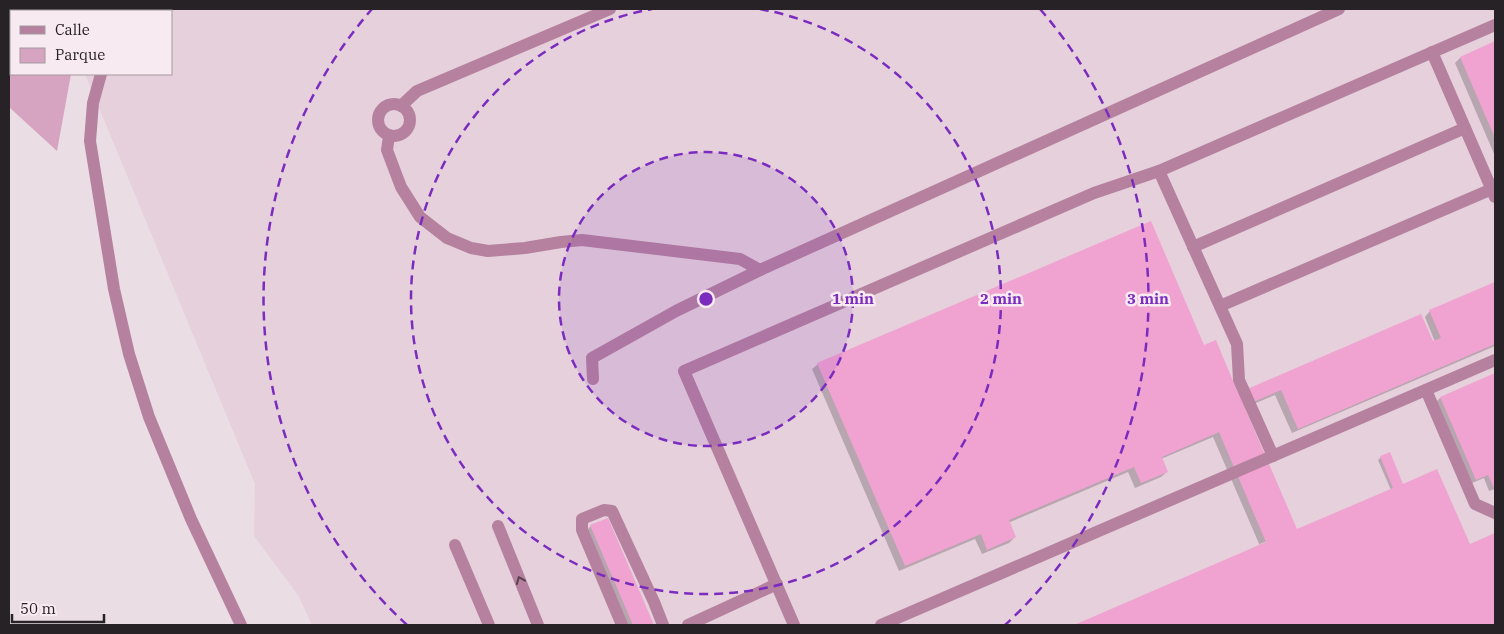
<svg xmlns="http://www.w3.org/2000/svg" width="1504" height="634" font-family="'IBM Plex Serif',serif">
<style>
.built{fill:#e5d0db}
.green{fill:#d6a3c0}
.shadow{fill:#0003;fill-rule:evenodd}
.building{fill:#f0a3d0}
.lines{fill:none;stroke-linecap:round;stroke-linejoin:round}
.minor{stroke:#b5819f;stroke-width:12}
.oneway{stroke:#594350}
.ring{fill:none;stroke:#7b2cbf;stroke-width:2.5;stroke-dasharray:9 6}
.centre{fill:#7b2cbf;stroke:#f7eaf1;stroke-width:2.5}
.ring-label{font-size:15px;text-anchor:middle;font-weight:bold;fill:#7b2cbf;stroke:#f7eaf1;stroke-width:5;stroke-linejoin:round;paint-order:stroke}
</style>
<rect width="100%" height="100%" fill="#eadde4"/>
<polygon class="built" points="82,9 1495,9 1495,625 312,625 298,595 254,536 255,484 85,74 171,74 171,11 81,11"/>
<polygon class="green" points="9,9 82,9 81,11 11,11 11,74 71,74 57,151 9,107"/>
<g class="shadow">
<polygon points="1495,43 1495,156 1455,63 1460,58"/>
<path d="M1495 283V346L1292 433 1275 395 1244 408 1296 531 1391 490 1378 460 1381 457 1402 485 1469 545 1495 534V625H1077L1260 546 1213 437 1161 459 1167 472 1161 477 1135 488 1128 472 1008 523 1015 537 1009 543 982 554 975 539 899 571 812 369 818 364 1204 347 1238 395 1435 342 1425 317 1430 311ZM1291 531 1261 546 1260 544Z"/>
<polygon points="1495,374 1495,489 1489,491 1484,478 1472,483 1436,402 1440,398"/>
<polygon points="608,519 653,625 625,625 585,532 591,526"/>
</g>
<g class="building">
<polygon points="1495,41 1495,138 1460,57"/>
<polygon points="1151,221 1204,345 1216,340 1238,393 1421,314 1433,341 1441,338 1429,310 1495,282 1495,344 1298,429 1281,390 1244,406 1297,529 1393,488 1380,456 1390,452 1403,484 1437,469 1470,544 1495,533 1495,625 1074,625 1266,542 1219,432 1162,457 1168,472 1141,483 1134,467 1009,520 1016,537 987,550 981,534 905,566 817,363"/>
<polygon points="1495,373 1495,487 1494,488 1488,475 1476,480 1440,397"/>
<polygon points="608,518 654,625 633,625 590,525"/>
</g>
<g class="lines">
<g class="minor">
<polyline points="142,11 145,9"/>
<polyline points="1432,52 1495,197"/>
<polyline points="101,74 93,103 90,141 114,289 129,354 149,417 191,519 241,625"/>
<circle cx="394" cy="120" r="16"/>
<polyline points="401,106 417,91 610,9"/>
<polyline points="389,136 387,150 401,187 420,217 447,238 471,248 488,251 525,248 561,242 582,240 740,259 760,270"/>
<polyline points="1159,171 1237,344 1239,380 1273,456"/>
<polyline points="1193,247 1465,128"/>
<polyline points="1220,306 1492,189"/>
<polyline points="593,379 592,358 676,311 760,270 1339,9"/>
<polyline points="1426,390 1475,504 1495,513"/>
<polyline points="498,526 538,625"/>
<polyline points="455,545 489,625"/>
<polyline points="622,625 582,530 582,519 604,510 612,511 654,602 663,625"/>
<polyline points="688,625 777,584"/>
<polyline points="794,625 684,371 1094,193 1159,171 1495,25"/>
<polyline points="881,625 1495,360"/>
</g>
</g>
<defs><path id="oneway-chevron" d="M-2-3.5L2.5 0L-2 3.5" fill="none" stroke-width="1.6" stroke-linecap="round" stroke-linejoin="round" transform="scale(1.25)"/></defs>
<use class="oneway" href="#oneway-chevron" transform="translate(520 580) rotate(-112)"/>
<circle cx="706" cy="299" r="147" fill="#7b2cbf" fill-opacity=".12"/>
<g class="ring">
<circle cx="706" cy="299" r="147"/>
<path d="M760 9A295 295 0 1 1 652 9"/>
<path d="M407 625A442 442 0 0 1 372 9M1040 9A442 442 0 0 1 1005 625"/>
</g>
<circle cx="706" cy="299" r="8" class="centre"/>
<g class="ring-label">
<text x="853" y="304">1 min</text>
<text x="1001" y="304">2 min</text>
<text x="1148" y="304">3 min</text>
</g>
<rect width="1504" height="634" fill="none" stroke="#272225" stroke-width="20"/>
<rect x="10" y="10" width="162" height="65" fill="#f7eaf1" stroke="#a49a9f"/>
<rect x="20" y="26" width="25" height="8" fill="#b5819f" stroke="#a49a9f"/>
<text x="55" y="35" font-size="15" fill="#272225">Calle</text>
<rect x="20" y="48" width="25" height="15" fill="#d6a3c0" stroke="#a49a9f"/>
<text x="55" y="60" font-size="15" fill="#272225">Parque</text>
<path d="M12 614v8h92v-8" fill="none" stroke="#272225" stroke-width="2.5"/>
<text x="20" y="614" font-size="15" fill="#272225" stroke="#f7eaf1" stroke-width="4" paint-order="stroke">50 m</text>
</svg>
